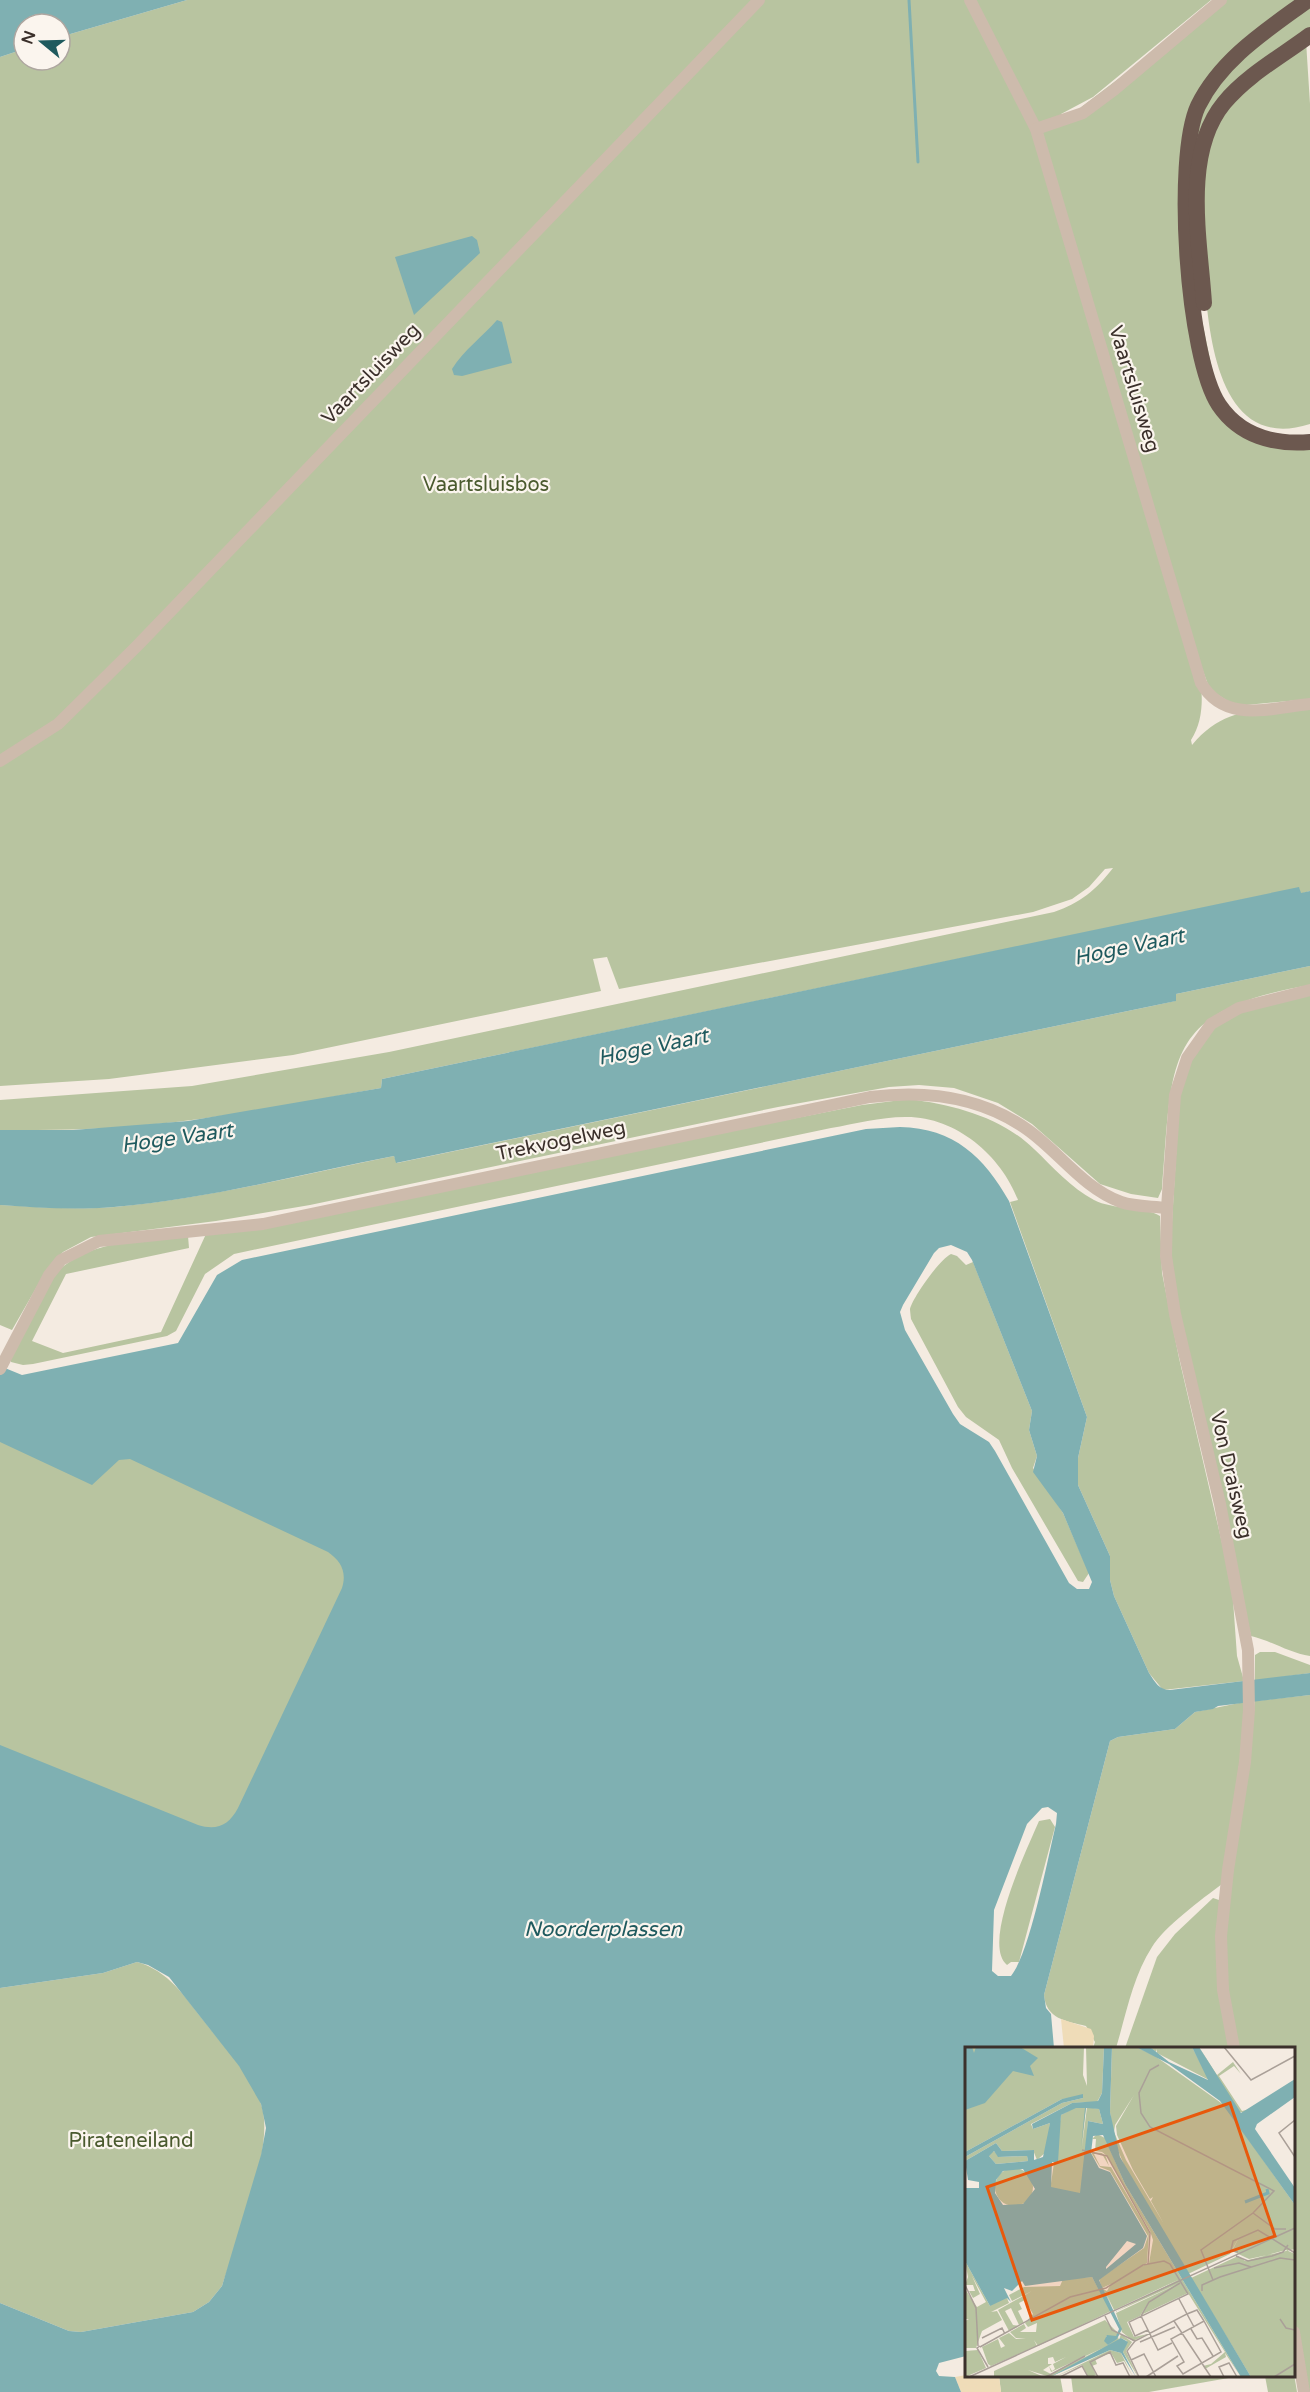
<svg xmlns="http://www.w3.org/2000/svg" width="1310" height="2392" font-family="'Varela Round',sans-serif">
<style>
.green{fill:#b8c4a0}
.sand{fill:#efdcb8}
.water{fill:#7fb0b2;fill-rule:evenodd}
.lines{fill:none;stroke-linecap:round;stroke-linejoin:round}
.stream{stroke:#7fb0b2;stroke-width:3}
.minor{stroke:#cdbbac;stroke-width:12}
.trunk{stroke:#6c584f;stroke-width:16}
.labels{text-anchor:middle;dominant-baseline:central;stroke-width:4.5;stroke-linejoin:round;paint-order:stroke}
.street-label{font-size:20px;fill:#3b302b;stroke:#fbf5ee}
.park-label{font-size:20px;fill:#4a5a2e;stroke:#fbf5ee}
.water-label{font-size:21px;font-style:italic;fill:#1f5a5e;stroke:#fbf5ee}
.inset-river{fill:none;stroke:#7fb0b2;stroke-width:3}
.inset-road{fill:none;stroke:#aaa098;stroke-width:1.5}
.view{fill:#e8590c;fill-opacity:0.15;stroke:#e8590c;stroke-width:3}
.inset-edge{fill:none;stroke:#3b302b;stroke-width:3}
</style>
<rect width="100%" height="100%" fill="#f4ebe1"/>
<g class="green">
<path d="M187 0H1211L1093 97 1061 114 1063 121 1222 0H1301L1204 87 1185 239 1222 417 1310 448V699L1236 706 1210 690 1196 652C1201 680 1208 714 1191 740L1192 745C1226 704 1261 711 1310 708V891L1300 894 1299 888 382 1079 381 1088C303 1102 226 1118 146 1125 98 1130 49 1130 0 1130V1100L192 1086 389 1052 1054 912C1080 903 1096 890 1113 868L1105 869 1089 887 1072 899 1033 912 619 989 607 957 593 959 601 991 293 1055 109 1079 0 1086V57L24 49V60H60V37Z"/>
<polygon points="1310,3 1310,28 1202,130 1191,144 1198,119 1224,74"/>
<path d="M1306 41 1310 104V424C1211 456 1207 316 1203 254 1201 223 1202 194 1205 163 1206 155 1205 143 1209 136 1227 94 1271 69 1306 41Z"/>
<path d="M1310 966V985C1162 1011 1173 1058 1162 1189L1158 1198 1131 1194 1100 1184 1032 1124 998 1103 954 1088 919 1085 889 1087 778 1107 310 1205 216 1221 91 1237 63 1252 47 1269 12 1330 0 1325V1205C38 1207 76 1210 115 1207 209 1198 301 1175 394 1156L397 1163 1152 1006 1175 1001 1176 994Z"/>
<path d="M1310 992V1656C1289 1653 1272 1641 1251 1636L1173 1287 1170 1255 1181 1073 1209 1032 1229 1016Z"/>
<path d="M909 1099C954 1105 1001 1117 1034 1149 1053 1167 1071 1188 1094 1200 1113 1210 1144 1206 1160 1216L1162 1273 1179 1358 1232 1586 1237 1656 1244 1681 1163 1690 1149 1673 1114 1596 1110 1580V1556L1078 1485V1458L1087 1417 1010 1202 1018 1200C1001 1155 955 1116 905 1117 880 1117 855 1124 831 1128L234 1254 205 1274 176 1331 167 1336 33 1364 23 1365 11 1362V1358L53 1276C87 1239 141 1241 188 1236L189 1248 66 1274 32 1341 63 1353 161 1332 206 1234 862 1105Z"/>
<path d="M951 1254 957 1256 966 1265 973 1262 1032 1411 1029 1430 1037 1456 1033 1468 1063 1513 1089 1573 1083 1582 1078 1581 1012 1468 999 1440 966 1417 958 1407 911 1319C911 1318 910 1311 910 1309 913 1297 940 1259 951 1254Z"/>
<polygon points="0,1439 121,1452 359,1564 227,1840 0,1749"/>
<polygon points="1260,1652 1275,1652 1310,1665 1310,1673 1255,1681 1255,1655"/>
<polygon points="1310,1695 1310,2392 1307,2392 1294,2317 1294,2048 1237,2048 1230,2018 1225,1935 1255,1701"/>
<path d="M1244 1702 1246 1717 1222 1884C1202 1899 1164 1927 1152 1947 1133 1976 1126 2015 1116 2048H1093L1095 2042 1086 2026C1066 2021 1046 2019 1044 1995L1110 1741 1118 1737 1175 1729 1195 1712Z"/>
<path d="M1050 1819 1055 1827 1019 1962H1011L1007 1965C981 1944 1028 1847 1039 1821Z"/>
<polygon points="1213,1898 1219,1900 1230,2048 1125,2048 1157,1957 1175,1934"/>
<path d="M137 1962C169 1971 184 1996 204 2021 223 2046 250 2073 261 2104 276 2145 236 2243 222 2286L209 2302 193 2312 81 2332 69 2331 0 2303V1988L103 1973Z"/>
<polygon points="1294,2374 1297,2392 1268,2392 1265,2376"/>
<polygon points="999,2376 1060,2376 1063,2392 1001,2392"/>
<polygon points="1071,2376 1240,2376 1149,2392 1073,2392"/>
</g>
<g class="sand">
<polygon points="1061,2019 1091,2029 1094,2036 1093,2048 1064,2048"/>
<polygon points="966,2375 999,2376 1001,2392 961,2392 955,2377"/>
</g>
<g class="water">
<polygon points="0,0 187,0 60,37 60,24 24,24 24,49 0,57"/>
<polygon points="472,236 477,240 480,253 414,315 395,257"/>
<path d="M497 320 502 322 512 363 462 376 454 375 452 369C464 350 483 336 497 320Z"/>
<path d="M1299 887 1301 893 1310 891V966L1176 994V1001L396 1163 394 1156C301 1174 209 1199 114 1207 76 1210 38 1208 0 1205V1130H73L188 1121 381 1088 382 1079Z"/>
<path d="M900 1127C954 1128 984 1157 1009 1201L1087 1417 1078 1458V1485L1110 1556V1580L1114 1596 1149 1673C1155 1682 1159 1690 1170 1690L1310 1673V1695L1218 1706 1213 1709 1195 1712 1175 1729 1118 1737 1110 1741 1044 1995 1046 2008 1051 2014 1054 2048H966V2356L939 2363 936 2371 939 2376 955 2377 961 2392H0V2303L69 2331 81 2332 193 2312 209 2302 222 2286 261 2155 266 2128 261 2104 239 2066 169 1977 148 1965 137 1962 103 1973 0 1988V1745L198 1825C217 1831 229 1825 238 1808L342 1588C347 1572 341 1561 328 1552L130 1459 119 1460 92 1485 0 1442V1366L22 1375 178 1343 217 1275 242 1260 866 1129ZM951 1245 967 1252 972 1260 1032 1411 1029 1430 1037 1456 1033 1472 1063 1513 1092 1582 1089 1589H1077L1069 1583 995 1451 989 1442 960 1424 953 1414 905 1330 900 1312 903 1305 934 1253 939 1248ZM1048 1807 1057 1813 1056 1824C1048 1857 1030 1953 1011 1976H998L992 1971 994 1910 1027 1824 1042 1808Z"/>
</g>
<g class="lines">
<polyline class="stream" points="909,0 918,162"/>
<g class="minor">
<path d="M970 0 1036 129 1201 683C1225 724 1270 708 1310 704"/>
<polyline points="1036,129 1083,113 1114,90 1221,0"/>
<polyline points="0,761 58,724 137,646 759,0"/>
<path d="M0 1369 49 1275 61 1260 99 1241 263 1224 870 1097C925 1090 982 1097 1028 1130 1060 1153 1083 1188 1121 1202 1135 1207 1152 1206 1167 1208"/>
<polyline points="1234,2048 1223,1990 1221,1936 1228,1870 1245,1762 1249,1710 1248,1650 1220,1504 1175,1314 1166,1256 1167,1208 1175,1095 1187,1058 1211,1024 1239,1008 1310,990"/>
<polyline points="1294,2332 1304,2392"/>
</g>
<g class="trunk">
<path d="M1308 0C1267 30 1221 59 1198 106 1174 158 1187 357 1219 405 1240 436 1274 445 1310 442"/>
<path d="M1204 303C1200 241 1182 154 1224 103 1247 75 1282 56 1310 35"/>
</g>
</g>
<g class="labels">
<g class="street-label">
<text transform="translate(371 374) rotate(-46)">Vaartsluisweg</text>
<text transform="translate(1134 389) rotate(73)">Vaartsluisweg</text>
<text transform="translate(561 1141) rotate(-12)">Trekvogelweg</text>
<text transform="translate(1231 1475) rotate(77)">Von Draisweg</text>
</g>
<g class="park-label">
<text x="486" y="485">Vaartsluisbos</text>
<text x="131" y="2141">Pirateneiland</text>
</g>
<g class="water-label">
<text transform="translate(1129 947) rotate(-12)">Hoge Vaart</text>
<text transform="translate(653 1047) rotate(-12)">Hoge Vaart</text>
<text transform="translate(177 1138) rotate(-8)">Hoge Vaart</text>
<text x="603" y="1929">Noorderplassen</text>
</g>
</g>
<g transform="translate(965 2047)">
<rect width="330" height="330" fill="#f4ebe1"/>
<path d="M0 0H119L118 28 122 39 121 0H139L137 46 132 55 107 56 66 77 68 82 85 76 82 104 72 113 68 103 37 104 31 96 0 114V110L97 56 118 51 97 52 0 105ZM147 0H171L190 9 259 58 330 158V202L284 212 267 204 275 188 265 207 223 227 160 120 149 94 145 65ZM169 48 151 79 152 88 168 123 185 152 188 150 186 154 199 177 161 113 149 85 150 78ZM185 0H227L244 33 192 6V2L191 5ZM234 0 252 28 268 15 276 27 269 19 254 29 277 64 289 61 279 66 272 64ZM111 60H121L117 100 122 60 134 62 138 77 123 74 118 147 85 143 96 68ZM132 87 140 91 160 137 276 330 260 306 261 310 240 322 238 319 246 317 260 305 223 246 176 268 183 256 175 269 162 275 169 290 183 287 168 294 157 285 151 266 217 235 150 265 215 232 149 263 141 246 147 260 138 242 142 244 146 237 137 241 134 232 179 201 183 189 145 124 135 120 127 107V105L137 106 141 110 144 119 137 107H129L135 119 146 120 184 185 182 216 175 220 184 216 188 193 185 184 142 109 137 105 130 104 131 92H127ZM29 104 34 110 62 109 63 114 31 117 23 108ZM30 140a19 19 0 1 1 38 0a19 19 0 1 1-38 0ZM321 203 330 207V330H286L226 231 273 209 280 214ZM0 214 25 259 29 252 42 251 44 256 26 265 32 264 37 273 17 284 11 301H0V274L4 272H0V242L12 260 21 255 7 229 15 247 8 251 4 244H10L8 238H0L3 230ZM127 230 146 264 73 299 69 293 72 299 26 319 23 317 17 300 33 292 36 301 40 299 34 291 44 286 51 292 61 291H51L45 285 59 277 61 281 55 285H71L72 276 63 280 60 276 68 267 60 253 54 256 57 262 53 264 59 276 54 278 46 261 40 264 48 278 54 279 44 284 33 263 67 244 47 254 44 248 59 240 95 239 98 232ZM140 273 153 286 151 290 141 289 143 298 153 290 154 293 156 287 167 295 161 304 173 330 158 305 162 294 156 291 154 294 143 301 85 330 63 323 79 330H29V324ZM140 300 86 327 78 323 87 317H83V311L88 310 90 315 101 310 88 317 90 322 87 324 84 319 86 325ZM13 303 21 321 0 330V304ZM145 303 156 306 168 330 159 314 152 316 146 306 130 312 132 317 127 319 131 328 127 330H123L117 318 90 330Z" fill="#b8c4a0" fill-rule="evenodd"/>
<path d="M0 0H7L9 6 11 0H55L73 11 65 19 69 29 48 24 20 56 0 63ZM139 0H147L145 65 155 110 286 330H276L160 137 138 88 128 89 126 106 134 121 145 125 182 189 178 201 134 233 157 282 152 292 143 298 139 294 142 288 151 289 154 282 127 230 60 239 57 234 47 244 39 241 46 255 42 251 25 259 0 214V141H14V135L3 133 0 114 31 96 37 104 69 103V113L78 110 85 76 68 82 67 77 107 56 133 54 137 46ZM111 61H120L116 100 121 61 134 62 138 77 123 74 115 146 86 140 87 115H93L96 68ZM29 104 33 110 62 109 63 114 31 117 24 109ZM58 122 70 142 58 157 38 158 30 146 31 133 38 124ZM162 194 171 197 141 222V220ZM171 0H185L204 15 243 33 227 0H234L276 66 330 32V50L292 77 290 82 330 141V158L255 54 204 17ZM118 47V51L97 56 0 110V105L97 52ZM156 291 163 295 158 305 171 330 156 306 145 303 85 330Z" fill="#7fb0b2" fill-rule="evenodd"/>
<path class="inset-river" d="M280 155 303 146 302 142"/>
<path class="inset-road" d="M259 0 286 33 330 9M194 18 185 23 174 46 176 66 185 80 309 144 288 166 236 203 248 233M330 73 314 86 330 110M117 103 142 109 185 186 183 217M288 166 310 182H321M273 205 266 203 268 194 293 183 330 206M271 209 283 214 307 209 318 205 323 198M249 221 274 216 286 220M0 238 11 261 13 299M237 244V238L255 230 315 211 330 213M140 269 147 283 170 294M176 269 184 255 215 236M176 269 193 303 207 296M315 272 321 281 330 283M209 274 246 330M239 274 256 305 218 327 212 319 219 315 206 292ZM229 280 222 267 232 263 239 274M226 282 232 292 237 291 248 309M17 291 37 281 40 287M175 295 210 280M15 299 12 301 23 320M15 300 105 250 141 241 178 218 199 214 205 217 223 247 164 275 170 289 183 283M166 313 179 307 191 330M4 330 330 181M81 330 120 309M95 330 117 319 123 330M133 330 125 315 145 305 151 318 158 316 165 330M174 330 162 304 170 294 222 267 214 252M181 330 213 309M259 330 254 320 264 316 272 330M309 330 330 317"/>
<path class="view" d="M265 56 310 189 67 273 22 140Z"/>
<rect width="330" height="330" class="inset-edge"/>
</g>
<g transform="translate(42 42) rotate(289)"><circle r="28" fill="#fbf5ee" stroke="#aea6a0" stroke-width="1.5"/>
<path d="M0-4.5L10 22L0 15L-10 22Z" fill="#1f5a5e"/>
<text y="-9" font-size="16" font-weight="bold" text-anchor="middle" fill="#3b302b">N</text>
</g>
</svg>
